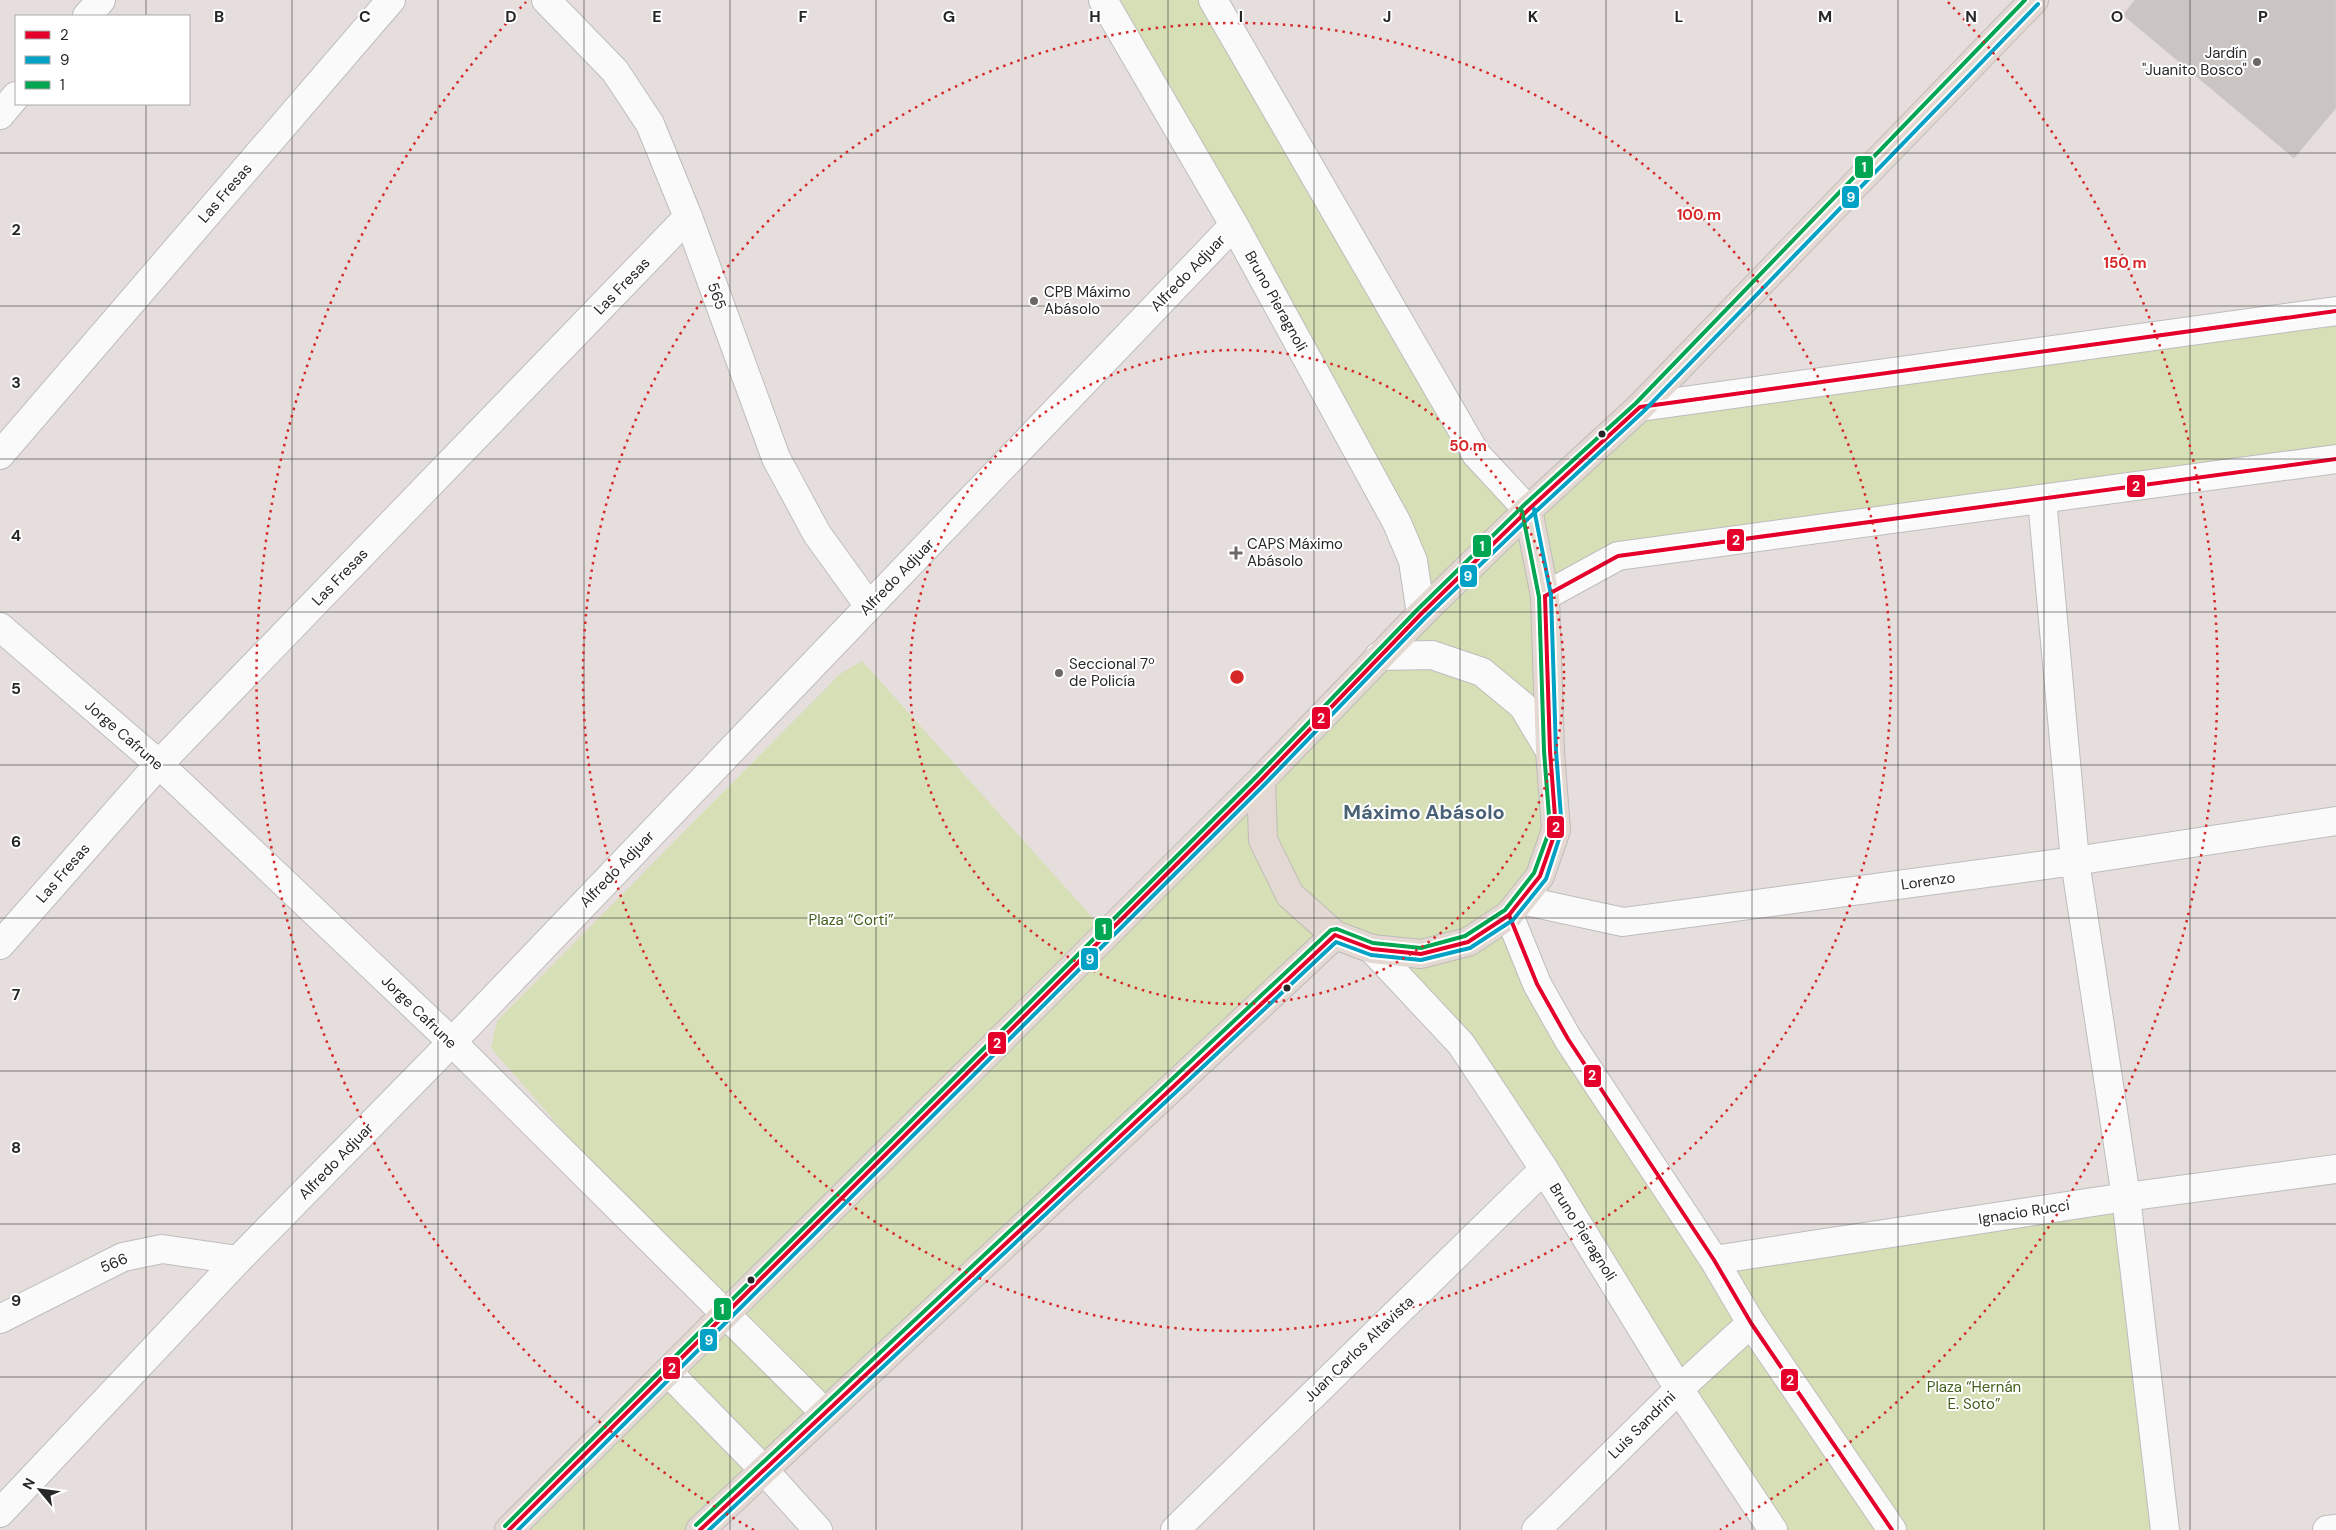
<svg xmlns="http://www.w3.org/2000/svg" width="2336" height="1530" font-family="'DM Sans',sans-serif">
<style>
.green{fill:#d6dfb5}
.building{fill:#cac4c3;stroke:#d0cac8}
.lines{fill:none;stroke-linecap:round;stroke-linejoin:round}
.minor-casing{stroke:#bebdbe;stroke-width:30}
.major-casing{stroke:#bebcbb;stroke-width:30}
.minor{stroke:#fbfafa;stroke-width:28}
.major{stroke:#e4d9d2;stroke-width:28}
.bus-1-casing{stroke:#fff;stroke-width:8}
.bus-2-casing{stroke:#fff;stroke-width:8}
.bus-3-casing{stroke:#fff;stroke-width:8}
.bus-1{stroke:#e4002b;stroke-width:4}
.bus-2{stroke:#02a2c6;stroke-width:4}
.bus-3{stroke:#00a651;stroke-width:4}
.grid{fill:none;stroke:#272727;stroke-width:1;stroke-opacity:0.55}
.ring{fill:none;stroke:#d62828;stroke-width:2.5;stroke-dasharray:2.5 5}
.poi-dot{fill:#6a6766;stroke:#fff;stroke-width:2}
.bus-dot{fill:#272727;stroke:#fff;stroke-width:2}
.labels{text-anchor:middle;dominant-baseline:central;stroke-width:4;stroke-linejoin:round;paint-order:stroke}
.poi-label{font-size:15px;fill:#272727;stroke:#fff;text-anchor:start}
.street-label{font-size:15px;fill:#272727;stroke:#fff}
.park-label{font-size:15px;fill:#425f1b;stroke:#fff}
.district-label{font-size:20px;font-weight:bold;fill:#496175;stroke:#fff}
.grid-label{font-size:16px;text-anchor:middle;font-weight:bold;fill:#272727;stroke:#fff;stroke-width:4;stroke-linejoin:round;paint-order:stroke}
.centre{fill:#d62828;stroke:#fff;stroke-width:2.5}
.ring-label{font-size:15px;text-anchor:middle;font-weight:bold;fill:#d62828;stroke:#fff;stroke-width:4;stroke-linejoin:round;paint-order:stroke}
.line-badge{stroke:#fff;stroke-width:2}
.badge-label{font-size:14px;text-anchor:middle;font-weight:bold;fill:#fff}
</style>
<rect width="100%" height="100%" fill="#e5dedc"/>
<g class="green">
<polygon points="1103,0 1213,0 1476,454 1528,510 1640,407 2336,311 2336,459 1618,556 1545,596 1556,830 1510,915 1713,1260 2126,1197 2165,1530 1773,1530 1461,1044 1335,935 700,1530 509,1530 1421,614 1413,561"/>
<polygon points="862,661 1101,927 718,1308 491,1048 497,1021 840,674"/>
</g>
<polygon class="building" points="2135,0 2336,0 2336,108 2294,158 2123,15"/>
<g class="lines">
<defs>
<g id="minor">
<polyline points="546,0 615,71 650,124 688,217 776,458 817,534 869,606"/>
<polyline points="1103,0 1234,225 1397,523 1413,561 1421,614"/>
<polyline points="1213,0 1476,454 1528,510"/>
<polyline points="87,16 101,0"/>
<polyline points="0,115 16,96"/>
<polyline points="1640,407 2336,311"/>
<polyline points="0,455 391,0"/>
<polyline points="2042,499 2075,861 2126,1197 2165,1530"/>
<polyline points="1545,596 1618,556 2336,459"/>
<polyline points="0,627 159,764 452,1042 824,1412"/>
<polyline points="1379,656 1432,655 1482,672 1523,706 1550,751"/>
<polyline points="1521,900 1623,922 2075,861 2336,821"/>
<polyline points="1509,915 1537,984 1568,1039 1714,1260 1751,1323 1892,1530"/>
<polyline points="0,945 159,764 688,217"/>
<polyline points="1372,949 1461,1044 1544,1169 1679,1389 1773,1530"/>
<polyline points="1714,1260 2126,1197 2336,1169"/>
<polyline points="0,1319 123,1257 162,1249 238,1260"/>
<polyline points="668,1372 763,1469 818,1530"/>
<polyline points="0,1513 238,1260 452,1042 1234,225"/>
<polyline points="1175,1530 1544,1169"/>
<polyline points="1536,1530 1679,1389 1751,1323"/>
<polyline points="2327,1530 2336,1529"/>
</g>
<g id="major">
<polyline points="1261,780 1263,840 1290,895 1335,935 1372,949 1421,954 1468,942 1509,915 1540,876 1556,830 1550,751 1545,596 1528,510"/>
<polyline points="509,1530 1261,780 1421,614 1528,510 1640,407 2034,0"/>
<polyline points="700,1530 1335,935"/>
</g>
</defs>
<use href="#minor" class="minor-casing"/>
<use href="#major" class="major-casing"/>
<use href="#minor" class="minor"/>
<use href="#major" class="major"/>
<defs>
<g id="bus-1">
<polyline points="1545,596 1618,556 2336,459"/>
<polyline points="1509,915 1537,984 1568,1039 1714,1260 1751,1323 1892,1530"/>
<polyline points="509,1530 1261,780 1421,614 1528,510 1640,407 2336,311"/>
<polyline points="700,1530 1335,935 1372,949 1421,954 1468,942 1509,915 1540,876 1556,830 1550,751 1545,596"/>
</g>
<g id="bus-2">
<polyline points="518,1530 1265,784 1425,618 1532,515 1644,411 2038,4"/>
<polyline points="709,1530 1336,942 1371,955 1421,960 1470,948 1513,920 1546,879 1562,830 1556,751 1551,595 1534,509"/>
</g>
<g id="bus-3">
<polyline points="696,1525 1331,930 1337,929 1373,943 1421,948 1465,936 1505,910 1534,873 1550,829 1544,751 1539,597 1522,511"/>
<polyline points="505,1526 1257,776 1417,610 1524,505 1636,403 2025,0"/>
</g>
</defs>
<use href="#bus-1" class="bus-1-casing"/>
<use href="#bus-2" class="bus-2-casing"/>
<use href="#bus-3" class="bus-3-casing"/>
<use href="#bus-1" class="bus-1"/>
<use href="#bus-2" class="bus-2"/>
<use href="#bus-3" class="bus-3"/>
</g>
<path class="grid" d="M146 0V16M292 0V1530M438 0V1530M584 0V1530M730 0V1530M876 0V1530M1022 0V1530M1168 0V1530M1314 0V1530M1460 0V1530M1606 0V1530M1752 0V1530M1898 0V1530M2044 0V1530M2190 0V1530M146 104V1530M0 153H2336M0 306H2336M0 459H2336M0 612H2336M0 765H2336M0 918H2336M0 1071H2336M0 1224H2336M0 1377H2336"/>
<g class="ring">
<circle cx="1237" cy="677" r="327"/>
<circle cx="1237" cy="677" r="654"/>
<path d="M754 1530A980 980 0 0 1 526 2M1948 2A980 980 0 0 1 1720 1530"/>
</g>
<g class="poi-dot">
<circle cx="2257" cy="62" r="5"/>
<circle cx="1034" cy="301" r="5"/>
<path d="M1233.5 545.5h5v5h5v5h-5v5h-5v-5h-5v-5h5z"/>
<circle cx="1059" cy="673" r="5"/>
</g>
<g class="bus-dot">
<circle cx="1602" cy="434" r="4.5"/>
<circle cx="1287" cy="988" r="4.5"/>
<circle cx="751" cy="1280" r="4.5"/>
</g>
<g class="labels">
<g class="poi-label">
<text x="2247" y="53" text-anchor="end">Jardín<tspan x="2247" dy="17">"Juanito Bosco"</tspan></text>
<text x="1044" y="292">CPB Máximo<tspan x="1044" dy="17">Abásolo</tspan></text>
<text x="1247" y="544">CAPS Máximo<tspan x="1247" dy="17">Abásolo</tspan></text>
<text x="1069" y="664">Seccional 7º<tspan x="1069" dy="17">de Policía</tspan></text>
</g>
<g class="street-label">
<text transform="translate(225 193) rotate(-49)">Las Fresas</text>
<text transform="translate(1188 273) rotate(-46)">Alfredo Adjuar</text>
<text transform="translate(622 286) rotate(-46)">Las Fresas</text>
<text transform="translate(717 296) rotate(70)">565</text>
<text transform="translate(1276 301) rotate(61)">Bruno Pieragnoli</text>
<text transform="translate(340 577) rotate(-46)">Las Fresas</text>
<text transform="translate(897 577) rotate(-46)">Alfredo Adjuar</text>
<text transform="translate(124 735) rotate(41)">Jorge Cafrune</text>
<text transform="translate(617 869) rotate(-46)">Alfredo Adjuar</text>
<text transform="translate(63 873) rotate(-49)">Las Fresas</text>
<text transform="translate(1928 881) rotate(-8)">Lorenzo</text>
<text transform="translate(419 1012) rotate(44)">Jorge Cafrune</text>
<text transform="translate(336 1161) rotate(-46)">Alfredo Adjuar</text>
<text transform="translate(2024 1212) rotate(-9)">Ignacio Rucci</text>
<text transform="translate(1583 1232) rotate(58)">Bruno Pieragnoli</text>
<text transform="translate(114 1263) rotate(-23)">566</text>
<text transform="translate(1359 1349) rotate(-44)">Juan Carlos Altavista</text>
<text transform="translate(1642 1425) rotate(-45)">Luis Sandrini</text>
</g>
<g class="park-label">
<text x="851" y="920">Plaza “Corti”</text>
<text x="1974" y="1387">Plaza “Hernán<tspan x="1974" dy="17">E. Soto”</tspan></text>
</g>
<g class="district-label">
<text x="1424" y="812">Máximo Abásolo</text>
</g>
</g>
<g class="grid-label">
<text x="219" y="22">B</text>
<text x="365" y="22">C</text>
<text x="511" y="22">D</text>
<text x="657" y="22">E</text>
<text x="803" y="22">F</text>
<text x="949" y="22">G</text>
<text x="1095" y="22">H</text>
<text x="1241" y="22">I</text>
<text x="1387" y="22">J</text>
<text x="1533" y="22">K</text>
<text x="1679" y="22">L</text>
<text x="1825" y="22">M</text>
<text x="1971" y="22">N</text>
<text x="2117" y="22">O</text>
<text x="2263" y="22">P</text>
<text x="16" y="235">2</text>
<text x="16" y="388">3</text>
<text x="16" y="541">4</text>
<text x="16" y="694">5</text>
<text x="16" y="847">6</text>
<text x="16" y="1000">7</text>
<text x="16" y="1153">8</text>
<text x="16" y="1306">9</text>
</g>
<circle cx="1237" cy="677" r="8" class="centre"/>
<g class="ring-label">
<text x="1699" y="220">100 m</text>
<text x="2125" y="268">150 m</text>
<text x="1468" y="451">50 m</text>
</g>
<g class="line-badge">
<rect x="1854" y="155" width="20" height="24" rx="5" fill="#00a651"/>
<rect x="1841" y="185" width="19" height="24" rx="5" fill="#02a2c6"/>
<rect x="2126" y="474" width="20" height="24" rx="5" fill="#e4002b"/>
<rect x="1726" y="528" width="19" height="24" rx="5" fill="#e4002b"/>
<rect x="1472" y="534" width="20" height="24" rx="5" fill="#00a651"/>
<rect x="1459" y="564" width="19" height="24" rx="5" fill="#02a2c6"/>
<rect x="1311" y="706" width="20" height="24" rx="5" fill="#e4002b"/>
<rect x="1546" y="815" width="19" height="24" rx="5" fill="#e4002b"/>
<rect x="1094" y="917" width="19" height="24" rx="5" fill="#00a651"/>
<rect x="1080" y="947" width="19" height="24" rx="5" fill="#02a2c6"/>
<rect x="987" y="1031" width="20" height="24" rx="5" fill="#e4002b"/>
<rect x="1583" y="1064" width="19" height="24" rx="5" fill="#e4002b"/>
<rect x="713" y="1297" width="19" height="24" rx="5" fill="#00a651"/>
<rect x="699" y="1328" width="19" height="24" rx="5" fill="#02a2c6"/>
<rect x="662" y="1356" width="19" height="24" rx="5" fill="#e4002b"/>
<rect x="1780" y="1368" width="19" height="24" rx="5" fill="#e4002b"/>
</g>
<g class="badge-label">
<text x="1864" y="172">1</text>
<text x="1851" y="202">9</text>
<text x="2136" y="491">2</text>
<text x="1736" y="545">2</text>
<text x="1482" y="551">1</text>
<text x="1468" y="581">9</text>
<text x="1321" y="723">2</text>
<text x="1556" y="832">2</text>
<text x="1104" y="934">1</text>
<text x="1090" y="964">9</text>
<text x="997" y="1048">2</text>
<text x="1592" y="1080">2</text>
<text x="722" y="1314">1</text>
<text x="709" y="1345">9</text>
<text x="672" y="1373">2</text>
<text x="1790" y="1385">2</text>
</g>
<rect x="15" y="15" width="175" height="90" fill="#ffffff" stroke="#a9a9a9"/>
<rect x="25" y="31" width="25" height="8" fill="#e4002b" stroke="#a9a9a9"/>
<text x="60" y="40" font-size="15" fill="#272727">2</text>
<rect x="25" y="56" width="25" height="8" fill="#02a2c6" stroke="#a9a9a9"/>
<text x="60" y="65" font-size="15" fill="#272727">9</text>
<rect x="25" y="81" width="25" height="8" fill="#00a651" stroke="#a9a9a9"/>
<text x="60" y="90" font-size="15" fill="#272727">1</text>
<g transform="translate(40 1490) rotate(299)" stroke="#ffffff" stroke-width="4" paint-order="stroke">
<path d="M0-4L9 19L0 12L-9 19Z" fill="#272727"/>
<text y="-8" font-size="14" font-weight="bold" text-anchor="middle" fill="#272727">N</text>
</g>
</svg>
